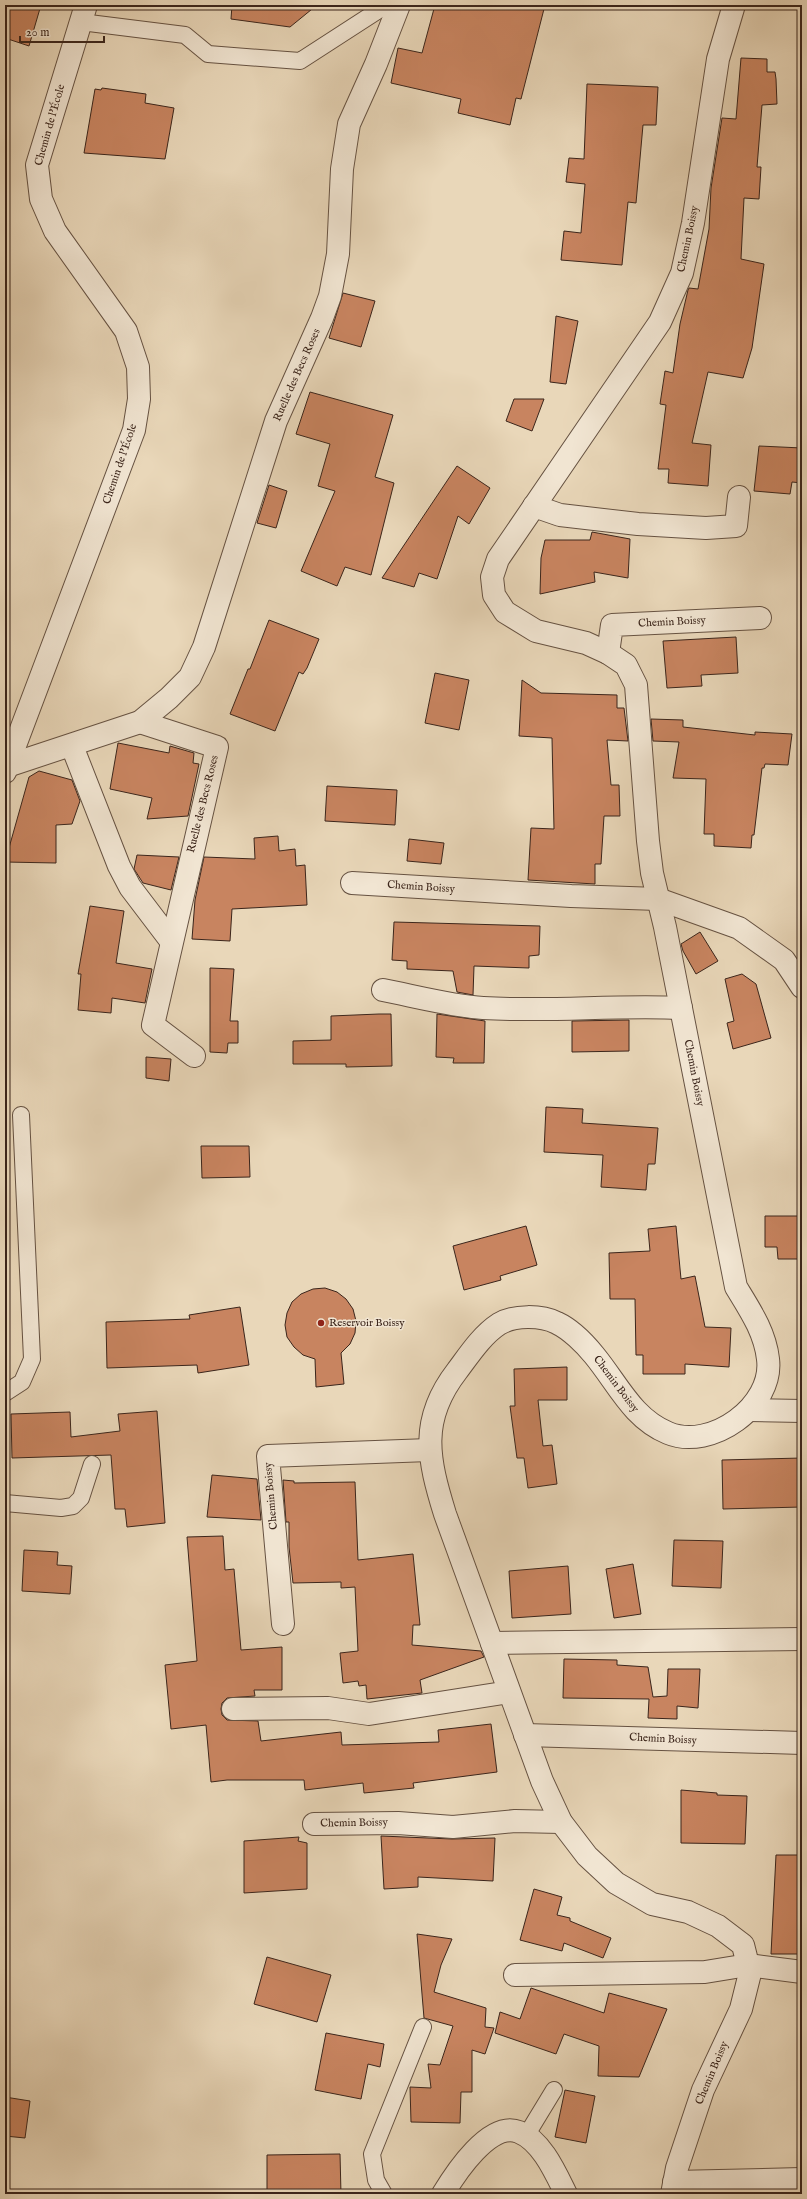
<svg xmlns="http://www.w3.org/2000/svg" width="807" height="2199" font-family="'IM FELL English',serif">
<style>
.building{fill:#c88460;stroke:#3b251b}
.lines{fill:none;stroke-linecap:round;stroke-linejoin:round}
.lane-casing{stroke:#665242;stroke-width:18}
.street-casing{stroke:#665242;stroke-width:24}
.lane{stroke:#f1e5d2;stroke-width:16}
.street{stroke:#f1e5d2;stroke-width:22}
.poi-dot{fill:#8f2418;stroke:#f1e5d2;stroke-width:1.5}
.labels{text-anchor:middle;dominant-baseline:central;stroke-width:3;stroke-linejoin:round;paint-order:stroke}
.street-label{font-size:11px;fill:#3b251b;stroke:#f1e5d2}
.poi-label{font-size:11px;fill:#3b251b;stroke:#f1e5d2;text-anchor:start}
</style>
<rect width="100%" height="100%" fill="#e9d7b9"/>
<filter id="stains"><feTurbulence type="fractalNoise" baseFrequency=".005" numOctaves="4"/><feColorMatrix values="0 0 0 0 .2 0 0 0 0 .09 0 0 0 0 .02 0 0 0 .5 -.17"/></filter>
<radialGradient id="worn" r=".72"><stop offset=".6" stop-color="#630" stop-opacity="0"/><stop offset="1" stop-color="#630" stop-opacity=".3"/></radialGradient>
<g class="building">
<polygon points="5,5 41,5 29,46 5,38"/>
<polygon points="232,5 317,5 290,27 231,19"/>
<polygon points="435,5 545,5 521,99 516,98 510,125 458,113 461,99 391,83 398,48 422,53"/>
<polygon points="741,58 767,59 767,72 775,72 776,79 777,104 762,105 757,167 761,167 759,199 744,198 741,259 764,264 752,348 743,378 708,372 692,443 711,445 708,486 668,483 669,469 658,469 666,405 660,404 665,371 673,373 680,324 688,290 689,288 698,289 709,229 711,188 722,118 736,119"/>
<polygon points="587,84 658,87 656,125 643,125 636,203 628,202 622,265 561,260 564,231 581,233 585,184 566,182 569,158 584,159"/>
<polygon points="102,88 146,94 145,103 174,108 165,159 84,153 95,89 101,90"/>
<polygon points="343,293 375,301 361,347 329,338"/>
<polygon points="556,316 578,321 566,384 550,382"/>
<polygon points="310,392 393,415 375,477 394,483 371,575 345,567 337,586 301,571 335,491 318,486 330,444 296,434"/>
<polygon points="514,399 544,399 532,431 506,421"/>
<polygon points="759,446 802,448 802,483 792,482 790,494 754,491"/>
<polygon points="457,466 490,488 469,524 458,516 437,579 419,573 414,587 382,578"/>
<polygon points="269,485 287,491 276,528 257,523"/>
<polygon points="592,532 630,539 628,578 594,572 595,582 540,594 541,558 545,540 590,540"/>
<polygon points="269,620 319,639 307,668 303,674 299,672 275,731 230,714 248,669 250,669"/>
<polygon points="736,637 738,673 701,675 702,686 667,688 663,641"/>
<polygon points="435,673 469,680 459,730 425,723"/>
<polygon points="522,680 541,693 617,695 617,708 624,708 628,741 607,740 611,785 619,785 620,816 604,816 601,864 595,864 595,884 528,880 531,828 554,829 552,738 519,736"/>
<polygon points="651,719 683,720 683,727 755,735 755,732 792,734 788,765 765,764 764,768 762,768 754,835 752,835 751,848 714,846 714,834 704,834 706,779 673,778 679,742 653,741"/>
<polygon points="118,743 169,753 170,746 194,753 193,763 199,764 188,816 147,819 152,798 110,789"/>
<polygon points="39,771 72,780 80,801 72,824 56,825 56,863 5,862 29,777"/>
<polygon points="327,786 397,790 395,825 325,821"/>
<polygon points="278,836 279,851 295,849 296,866 305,865 307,905 232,909 230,941 192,939 195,900 204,857 255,859 254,838"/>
<polygon points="409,839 444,843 441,864 407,861"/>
<polygon points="137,855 179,857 171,890 143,883 134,869"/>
<polygon points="90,906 124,911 116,963 152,969 145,1003 112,998 111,1013 78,1010 81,974 78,974"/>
<polygon points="394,922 540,926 539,955 529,956 529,968 474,966 473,995 457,992 453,971 407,969 407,961 392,960"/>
<polygon points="700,932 718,961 696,974 683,951 681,944"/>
<polygon points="210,968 234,969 230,1021 238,1021 238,1043 228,1043 227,1053 210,1052"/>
<polygon points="742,974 756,984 771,1038 733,1049 727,1023 734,1021 725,979"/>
<polygon points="379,1014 391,1014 392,1066 346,1067 346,1064 293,1064 293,1041 331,1040 331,1016"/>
<polygon points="437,1014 485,1021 484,1063 453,1063 454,1058 436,1057"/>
<polygon points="629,1020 629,1051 572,1052 572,1021"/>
<polygon points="146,1057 171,1059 169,1081 146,1078"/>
<polygon points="546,1107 583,1109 582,1123 658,1128 655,1164 648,1164 646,1190 601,1187 603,1155 544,1152"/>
<polygon points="201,1146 249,1146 250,1177 202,1178"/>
<polygon points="765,1216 802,1216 802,1259 778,1259 777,1247 765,1247"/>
<polygon points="526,1226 537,1265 500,1276 501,1280 464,1290 453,1246"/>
<polygon points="676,1226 681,1279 695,1276 705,1327 731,1328 729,1367 685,1364 685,1374 643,1374 643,1355 636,1355 635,1299 610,1299 609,1253 650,1251 648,1229"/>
<polygon points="325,1288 337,1292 346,1299 353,1309 356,1321 355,1333 350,1344 341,1353 344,1384 316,1387 315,1359 303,1355 294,1347 287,1337 285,1325 287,1313 292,1302 301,1294 313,1289"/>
<polygon points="240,1307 249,1365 198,1373 197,1365 107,1368 106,1322 190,1319 189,1315"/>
<polygon points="567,1367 567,1400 538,1400 543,1446 552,1445 557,1484 528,1488 524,1458 517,1458 510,1406 515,1406 514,1369"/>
<polygon points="157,1411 165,1523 127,1527 125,1509 115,1509 111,1455 12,1458 11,1414 70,1412 71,1437 120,1431 118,1414"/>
<polygon points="802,1458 802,1507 723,1509 722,1460"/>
<polygon points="212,1475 257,1479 261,1520 207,1517"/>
<polygon points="283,1480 294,1481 294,1483 355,1482 358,1560 413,1554 420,1625 413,1625 412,1645 481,1651 484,1657 420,1680 422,1693 367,1699 366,1685 359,1686 358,1681 343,1683 340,1653 358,1651 355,1587 341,1588 341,1582 293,1583 289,1547 289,1522 286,1522"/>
<polygon points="223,1536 225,1570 234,1569 241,1650 282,1647 282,1690 254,1690 255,1696 227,1698 222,1703 221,1709 222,1715 227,1720 258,1721 261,1741 341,1732 342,1745 439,1742 438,1730 491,1724 497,1772 413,1783 414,1788 364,1793 363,1783 305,1790 304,1780 227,1780 211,1782 206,1725 171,1729 165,1665 197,1661 187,1537"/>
<polygon points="674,1540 723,1541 721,1588 672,1586"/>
<polygon points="24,1550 58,1552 57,1565 72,1566 70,1594 22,1591"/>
<polygon points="633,1564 641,1614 614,1618 606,1569"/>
<polygon points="568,1566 571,1614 512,1618 509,1571"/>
<polygon points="564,1659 617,1660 617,1665 648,1667 653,1697 667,1696 668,1669 700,1669 698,1708 677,1706 677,1719 648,1718 649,1699 563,1698"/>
<polygon points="681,1790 717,1793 717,1795 747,1796 745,1844 681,1843"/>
<polygon points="381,1836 452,1839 495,1838 493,1881 418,1877 418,1887 384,1889"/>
<polygon points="299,1837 298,1841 307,1843 307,1889 244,1893 244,1841"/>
<polygon points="776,1855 801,1855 802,1954 771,1954"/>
<polygon points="534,1889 562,1897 557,1915 570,1918 570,1921 611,1938 603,1958 564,1943 562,1951 520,1940"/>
<polygon points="417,1934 452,1939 441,1965 434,1992 486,2008 485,2027 494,2028 485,2054 472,2050 472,2092 461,2092 460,2123 411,2122 410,2087 431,2088 428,2064 440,2065 453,2026 424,2018"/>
<polygon points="267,1957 331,1975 317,2022 254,2004"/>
<polygon points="531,1988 604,2013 609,1993 667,2009 639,2077 598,2076 599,2046 564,2034 556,2054 495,2033 500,2012 520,2019"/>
<polygon points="326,2033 384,2044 380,2067 368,2064 361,2099 315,2090"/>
<polygon points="565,2090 595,2096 586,2143 555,2137"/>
<polygon points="5,2097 30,2101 25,2138 5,2136"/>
<polygon points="340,2154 341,2194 267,2194 267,2155"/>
</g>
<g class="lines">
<defs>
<g id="lane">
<polyline points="81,22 185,35 208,54 300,61 385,6 397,11"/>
<polyline points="5,1393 22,1382 32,1359 21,1115"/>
<polyline points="5,1503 61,1508 73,1506 81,1498 92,1464"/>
<polyline points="526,2136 554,2090"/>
<polyline points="384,2194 376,2180 372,2154 423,2027"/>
</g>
<g id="street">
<polyline points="534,506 560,515 638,524 706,528 736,526 739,497"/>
<polyline points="608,653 612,625 760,618"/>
<polyline points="140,722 217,747 153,1025 194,1056"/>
<polyline points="72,746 119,866 130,887 171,941"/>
<polyline points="7,766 140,722 169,698 190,677 204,647 276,421 322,318 330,296 338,254 342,169 349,124 376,64 399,5"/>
<polyline points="5,772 134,430 139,399 138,367 126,331 55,231 41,199 37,165 86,5"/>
<polyline points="352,883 571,896 658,899 739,928 784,960 802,987"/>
<path d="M383 990C414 996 452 1006 483 1008 549 1012 615 1005 681 1008"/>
<polyline points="749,1410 802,1411"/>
<polyline points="283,1624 268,1456 429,1450"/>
<polyline points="492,1643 802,1639"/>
<polyline points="233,1709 328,1708 369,1714 509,1692"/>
<polyline points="525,1735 802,1743"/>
<polyline points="314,1824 398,1823 453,1827 515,1821 561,1822"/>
<polyline points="515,1975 705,1972 748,1965 802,1972"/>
<polyline points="674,2182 802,2179"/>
<path d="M443 2194C455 2174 490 2120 519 2132 542 2141 556 2174 566 2194"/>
<path d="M672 2194 677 2168 703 2090 741 2009 750 1973 743 1945 718 1926 688 1912 652 1904 616 1883 587 1856 561 1822 542 1781 445 1514C428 1459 419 1420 457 1371 469 1355 482 1335 499 1324 514 1315 541 1315 557 1323 570 1329 585 1344 594 1355 618 1384 632 1418 668 1433 711 1451 774 1406 768 1359 765 1332 750 1310 736 1287L665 927 652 873 648 841 636 685 626 665 608 653 586 643 536 631 505 612 494 595 492 577 498 559 660 322 682 273 693 223 718 59 734 5"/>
</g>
</defs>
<use href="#lane" class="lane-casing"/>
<use href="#street" class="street-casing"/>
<use href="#lane" class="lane"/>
<use href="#street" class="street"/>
</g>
<circle class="poi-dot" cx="321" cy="1323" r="4"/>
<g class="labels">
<g class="street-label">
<text transform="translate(50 125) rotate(-74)">Chemin de l'École</text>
<text transform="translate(688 239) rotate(-78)">Chemin Boissy</text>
<text transform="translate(297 375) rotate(-66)">Ruelle des Becs Roses</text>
<text transform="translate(120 464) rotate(-71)">Chemin de l'École</text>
<text transform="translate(672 622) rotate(-3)">Chemin Boissy</text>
<text transform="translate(203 804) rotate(-76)">Ruelle des Becs Roses</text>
<text transform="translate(421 887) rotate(4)">Chemin Boissy</text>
<text transform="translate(694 1073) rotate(79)">Chemin Boissy</text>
<text transform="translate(616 1384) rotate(53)">Chemin Boissy</text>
<text transform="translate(271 1496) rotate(-95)">Chemin Boissy</text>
<text transform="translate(663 1739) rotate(3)">Chemin Boissy</text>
<text transform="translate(354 1823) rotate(-1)">Chemin Boissy</text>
<text transform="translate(712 2073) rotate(-67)">Chemin Boissy</text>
</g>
<g class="poi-label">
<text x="329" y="1323">Reservoir Boissy</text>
</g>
</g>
<rect width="807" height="2199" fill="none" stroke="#e9d7b9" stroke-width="20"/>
<rect x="6" y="6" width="795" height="2187" fill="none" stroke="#3b251b" stroke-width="2"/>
<rect x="10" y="10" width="787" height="2179" fill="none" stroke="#3b251b"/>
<path d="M20 36v6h84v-6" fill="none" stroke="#3b251b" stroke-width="2"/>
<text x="26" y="36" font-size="12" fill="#3b251b" stroke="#f1e5d2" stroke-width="3" paint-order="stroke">20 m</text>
<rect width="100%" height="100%" filter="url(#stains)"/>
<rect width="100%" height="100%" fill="url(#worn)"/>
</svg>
